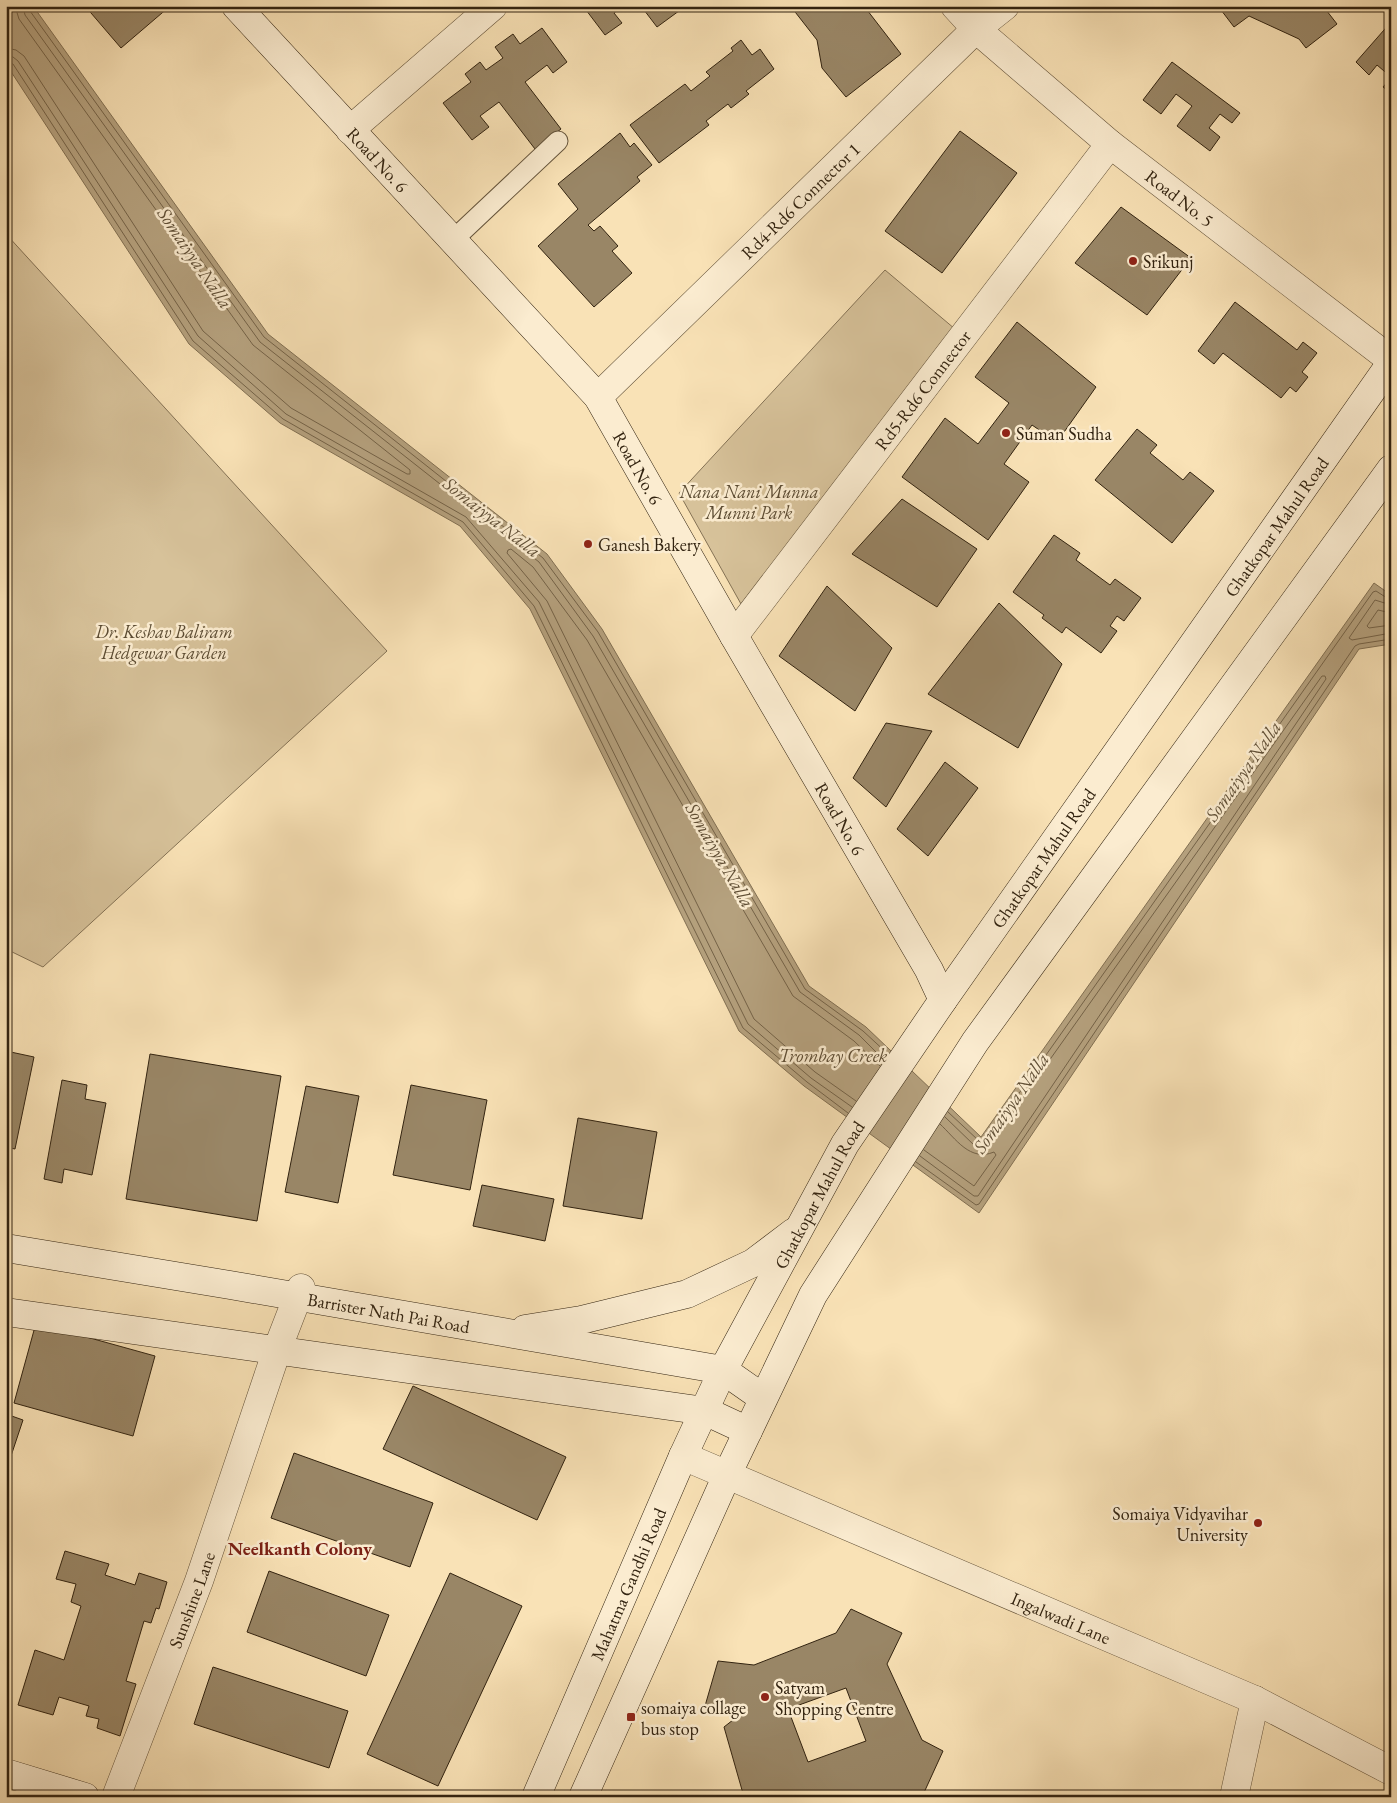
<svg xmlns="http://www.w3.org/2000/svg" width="1397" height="1803" font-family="'EB Garamond',serif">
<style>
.green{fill:#d7c29a;stroke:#847255}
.water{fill:#b5a17e;stroke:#816f52}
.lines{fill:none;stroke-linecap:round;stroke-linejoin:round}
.shore{stroke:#746247;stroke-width:1}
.building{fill:#998666;stroke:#322310;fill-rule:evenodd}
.lane-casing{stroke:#64533a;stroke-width:21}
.street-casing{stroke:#64533a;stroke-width:29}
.secondary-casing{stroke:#322310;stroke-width:29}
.lane{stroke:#fbecd0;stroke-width:19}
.street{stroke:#fbecd0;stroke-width:28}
.secondary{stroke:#fbecd0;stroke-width:28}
.poi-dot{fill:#8f2418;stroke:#fbecd0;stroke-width:2}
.labels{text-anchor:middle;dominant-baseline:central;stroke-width:5;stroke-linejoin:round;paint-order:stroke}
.street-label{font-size:18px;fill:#322310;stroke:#fbecd0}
.poi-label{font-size:18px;fill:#322310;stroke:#fbecd0;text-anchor:start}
.park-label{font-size:18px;font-style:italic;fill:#5b4b32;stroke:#fbecd0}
.water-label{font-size:19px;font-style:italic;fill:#604f36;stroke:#fbecd0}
.neighbourhood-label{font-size:19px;font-weight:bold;fill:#7a1f14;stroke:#fbecd0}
</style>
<rect width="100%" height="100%" fill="#f9e2b6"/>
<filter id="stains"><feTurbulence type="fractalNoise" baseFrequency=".004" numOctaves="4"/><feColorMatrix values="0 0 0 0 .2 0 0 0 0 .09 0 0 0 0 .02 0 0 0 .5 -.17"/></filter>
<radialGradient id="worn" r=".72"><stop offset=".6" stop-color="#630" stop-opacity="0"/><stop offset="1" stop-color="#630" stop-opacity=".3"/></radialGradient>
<g class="green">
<polygon points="6,234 387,651 43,967 6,949"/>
<polygon points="885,270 955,329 741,604 679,493"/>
</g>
<polygon class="water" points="6,6 33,6 268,334 547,554 602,629 809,986 866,1027 981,1137 1374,583 1391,595 1391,644 1359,649 979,1213 804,1086 739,1031 530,609 460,526 280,423 189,344 6,64"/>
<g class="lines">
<g class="shore">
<polyline points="23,6 25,15 260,342 539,562 593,636 800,992 859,1035 884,1060"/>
<polyline points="29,6 30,11 264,337 543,558 598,632 805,989 863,1031 888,1054"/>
<polyline points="6,48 16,50 24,56 203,331 291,408 407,474 410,474 410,470 253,345 19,19 15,6"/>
<polyline points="6,55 13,57 18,61 198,336 286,414 466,517 539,602 748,1024 811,1078 852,1107"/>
<polyline points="6,62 13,64 193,341 283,419 463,522 534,606 743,1028 807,1082 848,1113"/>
<polyline points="1391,605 1375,600 1349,638 1352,640 1391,633"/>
<polyline points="1391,613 1378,610 1367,626 1369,628 1391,625"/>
<polyline points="856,1101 815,1072 754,1019 547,601 507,553 508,550 511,549 533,567 587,640 793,996 854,1041 880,1066"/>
<polyline points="948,1112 978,1140 982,1142 986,1140 1373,592 1376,591 1387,598 1391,599"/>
<path d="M924 1150 974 1186 996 1155 994 1152C970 1162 956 1139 940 1124"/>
<polyline points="920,1156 974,1196 978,1196 1326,679 1325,676 1322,676 990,1144 983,1148 975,1146 945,1117"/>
<polyline points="916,1162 976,1205 979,1204 1355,646 1359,644 1391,639"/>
</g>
</g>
<g class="building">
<polygon points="85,6 168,6 169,7 121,48"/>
<polygon points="583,6 623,6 614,13 622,23 605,35"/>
<polygon points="641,6 681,6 683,8 657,27"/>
<polygon points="795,6 864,6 901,54 846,97 822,68 817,40 792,8"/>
<polygon points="1218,6 1323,6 1337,24 1306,48 1299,39 1249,16 1234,27"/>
<polygon points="1391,22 1391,77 1377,65 1369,75 1356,62"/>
<polygon points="542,28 567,62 553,73 547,65 525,82 561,129 535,149 499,102 480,116 489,127 472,140 443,103 471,82 465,74 480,62 486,70 503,58 495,47 513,34 520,44"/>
<polygon points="741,40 752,55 760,49 774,69 746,91 749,94 731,108 728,104 706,121 709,125 659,163 630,125 685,84 691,91 710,76 706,72 733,51 731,48"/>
<polygon points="1172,62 1240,113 1232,123 1220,114 1209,128 1220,137 1210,151 1177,126 1192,106 1176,94 1161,114 1143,100"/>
<polygon points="1391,78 1391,93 1383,87"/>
<polygon points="960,131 1017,173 942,273 885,231"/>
<polygon points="620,133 630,147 634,143 652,165 637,177 640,181 588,225 594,231 600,226 618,246 612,251 632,273 594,307 538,246 578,209 558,184"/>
<polygon points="1121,207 1191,258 1147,315 1075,263"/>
<polygon points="1235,302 1297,350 1303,342 1317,353 1302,372 1308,377 1296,392 1290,387 1281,398 1223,353 1214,364 1198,351"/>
<polygon points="1017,322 1096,387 1057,442 1032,425 1004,464 1029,482 988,540 902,477 945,418 978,444 1009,403 975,377"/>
<polygon points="1137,429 1157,445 1150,453 1183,480 1190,472 1214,491 1172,543 1095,480"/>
<polygon points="902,499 977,549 937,607 852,554"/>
<polygon points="1054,535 1080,553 1076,560 1110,585 1115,579 1141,598 1124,621 1117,616 1110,626 1117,631 1101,653 1066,627 1062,633 1042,618 1044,615 1013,592"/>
<polygon points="827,586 892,648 855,711 779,656"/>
<polygon points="999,603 1062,664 1018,748 928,694"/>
<polygon points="886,723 932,731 886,807 853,778"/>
<polygon points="945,762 978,788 928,856 897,829"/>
<polygon points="6,1051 34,1057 15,1149 6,1147"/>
<polygon points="150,1054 281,1076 257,1221 126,1199"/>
<polygon points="62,1080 87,1085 85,1099 106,1103 92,1175 64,1169 62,1183 44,1179"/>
<polygon points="411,1085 487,1100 470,1190 393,1175"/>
<polygon points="306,1086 359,1096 338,1203 285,1192"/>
<polygon points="578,1118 657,1132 642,1219 563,1206"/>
<polygon points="482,1185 554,1199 545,1241 473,1226"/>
<polygon points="36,1323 155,1356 133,1436 14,1403"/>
<polygon points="413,1386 566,1457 537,1520 383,1449"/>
<polygon points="6,1414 23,1420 6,1471"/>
<polygon points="294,1453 433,1503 410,1567 271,1518"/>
<polygon points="65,1551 109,1564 105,1575 135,1585 139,1573 167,1582 159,1609 156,1608 151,1623 144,1621 126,1681 136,1684 120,1736 97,1728 99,1719 86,1716 89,1706 59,1697 53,1715 18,1705 35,1650 64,1660 81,1606 71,1602 76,1584 56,1579"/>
<polygon points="269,1571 389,1615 366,1676 247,1632"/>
<polygon points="450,1573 522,1606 438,1786 367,1754"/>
<path d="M851 1609 902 1633 887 1664 922 1740 943 1751 922 1797H908L900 1793 888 1797H744L724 1727 738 1716 705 1706 718 1661 754 1665 836 1633ZM846 1688 866 1741 808 1762 788 1709Z"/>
<polygon points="213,1667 348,1711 329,1768 194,1724"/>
</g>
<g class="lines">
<defs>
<polyline id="lane" points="453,240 558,141"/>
<g id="street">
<path id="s1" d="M955 6 976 29 1110 144 1391 360"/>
<polyline points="350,130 493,6"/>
<path id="s2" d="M598 397 976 29 1005 6"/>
<path id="s3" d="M734 636 1110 144"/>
<path id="s4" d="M683 1456 1255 1700 1391 1771"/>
<path id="s5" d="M116 1797 199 1581 277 1350 301 1288"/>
<polyline points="1234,1797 1255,1700"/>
</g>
<g id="secondary">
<path id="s6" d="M236 6 598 397 734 636 929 970 943 1000"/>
<path id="s7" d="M6 1248 230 1285 723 1370 763 1398"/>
<polyline points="6,1312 705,1411 748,1431"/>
<polyline points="525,1329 581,1320 687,1294 753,1263 794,1232"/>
<polyline points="6,1773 85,1797"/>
<path id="s8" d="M536 1797 683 1456 723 1370 845 1144 943 1000 1391 363"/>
<polyline points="583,1797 727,1475 813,1295 975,1042 1391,469"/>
</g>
</defs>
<use href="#lane" class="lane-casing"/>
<use href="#street" class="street-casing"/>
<use href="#secondary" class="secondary-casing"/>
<use href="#lane" class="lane"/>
<use href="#street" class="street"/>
<use href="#secondary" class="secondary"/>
</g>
<g class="poi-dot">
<circle cx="1133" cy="261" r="5"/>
<circle cx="1006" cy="433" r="5"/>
<circle cx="588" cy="544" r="5"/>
<circle cx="1258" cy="1523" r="5"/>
<circle cx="765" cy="1697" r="5"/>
<rect x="626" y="1712" width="10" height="10" rx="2.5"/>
</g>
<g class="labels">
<g class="street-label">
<text stroke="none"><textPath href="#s6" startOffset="209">Road No. 6</textPath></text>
<text stroke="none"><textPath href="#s1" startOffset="296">Road No. 5</textPath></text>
<text stroke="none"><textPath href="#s2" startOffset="282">Rd4-Rd6 Connector 1</textPath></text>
<text stroke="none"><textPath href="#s3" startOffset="310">Rd5-Rd6 Connector</textPath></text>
<text stroke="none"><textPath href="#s6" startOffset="614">Road No. 6</textPath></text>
<text stroke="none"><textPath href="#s8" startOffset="1476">Ghatkopar Mahul Road</textPath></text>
<text stroke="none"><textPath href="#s6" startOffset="1019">Road No. 6</textPath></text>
<text stroke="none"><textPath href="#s8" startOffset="1071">Ghatkopar Mahul Road</textPath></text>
<text stroke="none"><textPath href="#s8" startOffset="666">Ghatkopar Mahul Road</textPath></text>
<text stroke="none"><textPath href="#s7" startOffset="388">Barrister Nath Pai Road</textPath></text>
<text stroke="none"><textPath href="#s8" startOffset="232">Mahatma Gandhi Road</textPath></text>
<text stroke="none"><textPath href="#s5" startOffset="211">Sunshine Lane</textPath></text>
<text stroke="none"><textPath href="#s4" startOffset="411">Ingalwadi Lane</textPath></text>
</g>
<g class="poi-label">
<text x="1143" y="261">Srikunj</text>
<text x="1016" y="433">Suman Sudha</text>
<text x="598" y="544">Ganesh Bakery</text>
<text x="1248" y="1513" text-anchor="end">Somaiya Vidyavihar<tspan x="1248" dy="21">University</tspan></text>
<text x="775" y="1687">Satyam<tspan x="775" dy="21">Shopping Centre</tspan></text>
<text x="641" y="1707">somaiya collage<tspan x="641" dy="21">bus stop</tspan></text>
</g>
<g class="park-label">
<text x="749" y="491">Nana Nani Munna<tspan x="749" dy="21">Munni Park</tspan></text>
<text x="164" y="631">Dr. Keshav Baliram<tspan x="164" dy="21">Hedgewar Garden</tspan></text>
</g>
<g class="water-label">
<text transform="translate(195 258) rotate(56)">Somaiyya Nalla</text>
<text transform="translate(492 517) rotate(38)">Somaiyya Nalla</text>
<text transform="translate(1243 771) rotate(-55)">Somaiyya Nalla</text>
<text transform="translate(720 855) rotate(60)">Somaiyya Nalla</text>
<text x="833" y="1055">Trombay Creek</text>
<text transform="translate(1011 1103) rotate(-55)">Somaiyya Nalla</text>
</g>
<g class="neighbourhood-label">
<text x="300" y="1548">Neelkanth Colony</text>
</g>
</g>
<rect width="1397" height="1803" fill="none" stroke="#f9e2b6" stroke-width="25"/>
<rect x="8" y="8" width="1382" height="1788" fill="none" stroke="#322310" stroke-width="2.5"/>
<rect x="12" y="12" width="1372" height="1778" fill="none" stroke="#322310"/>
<rect width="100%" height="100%" filter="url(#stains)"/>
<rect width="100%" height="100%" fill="url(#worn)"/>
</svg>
